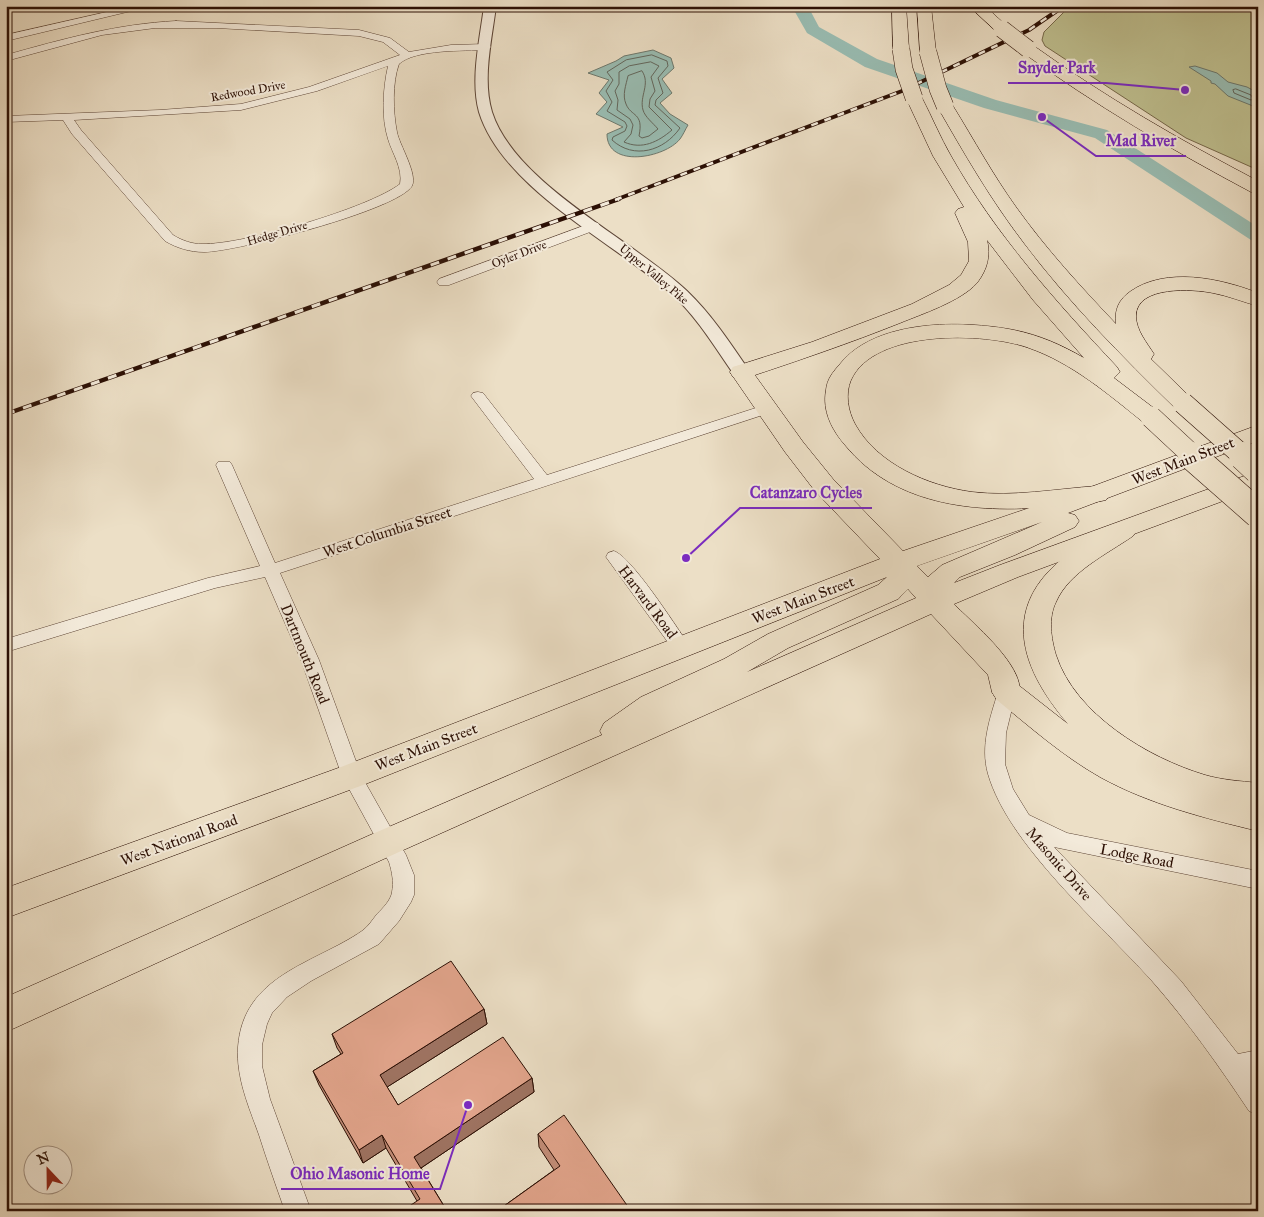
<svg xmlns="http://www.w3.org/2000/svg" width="1264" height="1217" font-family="'IM FELL Great Primer',serif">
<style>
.green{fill:#bfc090;stroke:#76684a}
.water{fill:#99bdb3;stroke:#6d786d}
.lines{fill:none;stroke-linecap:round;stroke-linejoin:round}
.shore{stroke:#62665c;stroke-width:1}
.river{fill:#99bdb3;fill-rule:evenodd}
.minor-casing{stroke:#5c4435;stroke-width:1}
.tertiary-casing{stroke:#5c4435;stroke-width:2}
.trunk-casing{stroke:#2c1005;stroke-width:1}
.motorway-casing{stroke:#2c1005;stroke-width:1}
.minor{fill:#f3eada;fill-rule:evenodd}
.tertiary{fill:#f3eada;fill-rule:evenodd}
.trunk{fill:#ecdfc6;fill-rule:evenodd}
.motorway{fill:#ecdfc6;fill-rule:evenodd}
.rail-far1-casing{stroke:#2c1005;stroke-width:4}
.rail-casing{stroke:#2c1005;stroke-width:4.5}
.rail-far1{stroke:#f3eada;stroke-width:2.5;stroke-dasharray:7;stroke-linecap:butt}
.rail{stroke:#f3eada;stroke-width:3;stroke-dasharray:9;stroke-linecap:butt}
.motorway-bridge-far2-casing{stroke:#2c1005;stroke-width:18;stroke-linecap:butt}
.motorway-bridge-far1-casing{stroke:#2c1005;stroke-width:22;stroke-linecap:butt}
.motorway-bridge-casing{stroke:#2c1005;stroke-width:29;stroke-linecap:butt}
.motorway-bridge-far2{stroke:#ecdfc6;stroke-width:17}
.motorway-bridge-far1{stroke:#ecdfc6;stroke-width:21}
.motorway-bridge{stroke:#ecdfc6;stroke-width:28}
.wall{fill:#c28d78;stroke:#2c1005}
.shaded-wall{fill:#9e7361;stroke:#2c1005}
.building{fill:#e1a48b;stroke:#2c1005}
.labels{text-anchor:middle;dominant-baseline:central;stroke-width:4;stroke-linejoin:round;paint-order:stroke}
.far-street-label{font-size:12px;fill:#2c1005;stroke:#f3eada}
.street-label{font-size:15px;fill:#2c1005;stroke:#f3eada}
.leader{fill:none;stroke:#7b2cbf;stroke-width:2}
.callout-dot{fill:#7b2cbf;stroke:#f3eada;stroke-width:2}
.callout-label{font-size:16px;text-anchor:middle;font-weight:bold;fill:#7b2cbf;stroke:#f3eada;stroke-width:4;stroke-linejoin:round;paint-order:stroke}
</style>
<rect width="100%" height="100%" fill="#ecdfc6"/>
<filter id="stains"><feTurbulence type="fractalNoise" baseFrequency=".004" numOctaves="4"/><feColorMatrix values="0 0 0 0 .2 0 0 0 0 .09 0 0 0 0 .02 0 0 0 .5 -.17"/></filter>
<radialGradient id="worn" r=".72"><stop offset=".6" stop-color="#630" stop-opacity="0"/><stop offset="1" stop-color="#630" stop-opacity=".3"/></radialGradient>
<polygon class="green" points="1070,6 1258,6 1258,170 1186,138 1045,46 1042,40 1044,32"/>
<g class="water">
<path d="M653 50 671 58 674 68 662 79 672 93 660 103 670 114 688 125C685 130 683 135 680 139 665 158 607 169 607 134L623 127 596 114 607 102 599 93 609 80 588 73 616 61 624 56Z"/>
<polygon points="1195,66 1217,73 1228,82 1247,87 1258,93 1258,108 1228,96 1215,84 1211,83 1211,81 1189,67"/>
</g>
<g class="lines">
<g class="shore">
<path d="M652 55 667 61 668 66 658 78 663 93 656 100 655 105 680 128C664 151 634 160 612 140L613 137 625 131 627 126 625 122 607 111 612 102 606 91 613 80 607 72 626 60Z"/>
<path d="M651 62 659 66 651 77 655 91 650 99 649 107 672 130C658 142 642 150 624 142L631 134 633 125 630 119 617 110 618 100 615 91 619 84V72L629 66Z"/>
<path d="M642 71C651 84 639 96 643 110 645 117 653 123 658 129L649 136 642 138 639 136C644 112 631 117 626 104 622 95 626 85 628 76Z"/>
<polygon points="1236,89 1251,95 1253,99 1251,100 1234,93 1233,90"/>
</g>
<polygon class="river" points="797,6 813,6 811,12 819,27 877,59 996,100 1107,130 1258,227 1258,242 1251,240 1095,138 984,108 865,67 807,33 795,12"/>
<defs>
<g id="minor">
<polygon points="133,6 152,6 6,41 6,35"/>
<path d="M176 21 359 30 390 38 409 52 451 45 486 44 491 47 486 50C465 51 415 49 399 64 392 83 393 112 397 132 399 144 418 174 412 186 398 210 235 252 204 252 190 252 177 248 165 241L72 134 63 120 6 122V116L160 110 241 104 309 87 400 55 383 42 359 36 217 28H155L102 35 6 61V55C63 39 117 24 176 21ZM388 66C383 88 381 117 388 139 392 153 403 168 400 184 369 208 243 245 202 244 192 244 183 241 173 235L81 130 74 120 241 110 317 91Z"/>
<polygon points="594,222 598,223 600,226 598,229 449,285 439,285 437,282 439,279"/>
<path d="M478 392 483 393 547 475 762 406H772L774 409 772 412 280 573 319 660 361 775 406 855 414 875V895L411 902 399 921 379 944 311 981 287 997 272 1013 267 1024 262 1045V1066L270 1099 311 1211H285C276 1186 267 1160 259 1135 249 1107 236 1078 238 1047 243 975 314 964 362 931 368 927 373 919 377 914 383 908 391 900 392 892 394 882 392 872 389 862L342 776 301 660 265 577 215 588 6 652V639L208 578 260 566 216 465 218 462H230L232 465 275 563 534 479 471 396 473 393Z"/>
<path d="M614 551C631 556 675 625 687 642L690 647 687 652 681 654 675 652 606 557 608 553Z"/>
<path d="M1007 685 1014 687 1016 692 1006 733 1005 764 1013 789 1029 815 1067 833 1258 871V889L1054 847 1181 981 1238 1054 1258 1050V1072L1252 1073 1258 1082V1115L1249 1111C1219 1066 1188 1022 1152 981 1101 924 1009 846 988 774 980 746 990 718 998 692L1000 687Z"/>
</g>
<path id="tertiary" d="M484 6H496C492 39 482 79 492 112 515 184 633 240 687 291 712 315 731 344 750 372L747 376 741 377 735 376C716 349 699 320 675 297 618 244 503 190 479 112 470 79 480 39 484 6Z"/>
<path id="trunk" d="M741 365 749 367 803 442 833 479 903 551 1088 488 1258 425V441L1068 513 1075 515 1079 521 1075 527 1015 555 960 577 954 583 1000 565 1258 471V488L1018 577 954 604C973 624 1033 672 1017 700L1007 703 997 700 992 692 988 675 931 614 399 852 6 1032V997L377 832 602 735 600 731 604 723 641 697 724 659 768 634 878 585 887 577 363 785 6 918V888L341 767 880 559 815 491 785 452 730 372 733 367ZM1042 522 942 565 928 577 917 566ZM908 589 916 598 747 672 788 648 898 599Z"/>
<g id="motorway">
<polygon points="892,6 906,6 909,49 907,52 895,52 893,49"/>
<polygon points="917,6 931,6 936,52 934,55 922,55 920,52"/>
<polygon points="969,6 985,6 1010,29 1007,32 997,32"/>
<path d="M1028 44 1034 46C1105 97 1180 140 1258 181V194L1251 192C1172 150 1095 105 1022 52L1020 49 1022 46Z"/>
<path d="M914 93 920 94 922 98C932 117 940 137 951 156 995 234 1056 302 1117 367L1120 372 1114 378 1159 412 1163 417 1159 422 1151 424 1143 422C1108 394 1072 363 1029 348 985 332 874 329 851 380 845 394 848 411 855 424 877 464 928 486 972 492 1013 497 1056 489 1097 486L1106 488 1110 494 1106 500C1090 504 1073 504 1057 506 983 514 896 508 845 445 832 430 822 411 826 390 827 379 833 372 840 364 876 319 962 320 1014 330 1039 335 1062 345 1084 358L1033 300 987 240C991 256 987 270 977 283 961 301 922 314 900 323 850 343 800 360 749 377L741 379 733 377 730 372 733 367 812 342 912 304 949 285 961 275 969 261 968 242 955 213 958 209 964 207 933 156 906 98 908 94Z"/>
<path d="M945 101 951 102 953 106C974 140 993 175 1016 207 1046 249 1081 287 1116 324 1114 310 1119 299 1131 291 1166 267 1220 278 1258 293V306C1243 302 1229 296 1213 293 1194 289 1136 285 1136 316 1136 330 1147 343 1154 354L1151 359 1191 398 1195 403 1191 408 1183 410 1175 408C1122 356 1069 303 1024 243 991 200 964 153 937 106L939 102Z"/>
<path d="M1124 521 1133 524 1137 530 1133 536C1107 554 1069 572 1056 602 1048 618 1051 638 1056 655 1075 714 1148 758 1205 775 1222 780 1240 781 1258 783V831C1204 818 1149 804 1100 777 1063 756 1030 727 997 700L992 692 997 684 1007 681 1017 684 1068 724C1029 678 1001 622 1049 571 1068 551 1093 538 1115 524Z"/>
</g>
</defs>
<use href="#minor" class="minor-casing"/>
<use href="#tertiary" class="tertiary-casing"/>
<use href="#trunk" class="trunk-casing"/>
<use href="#motorway" class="motorway-casing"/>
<use href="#minor" class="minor"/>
<use href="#tertiary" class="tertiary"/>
<use href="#trunk" class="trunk"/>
<use href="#motorway" class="motorway"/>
<defs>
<polyline id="rail-far1" points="615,200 902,91 1029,30 1064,6"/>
<polyline id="rail" points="6,414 619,199"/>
</defs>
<use href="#rail-far1" class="rail-far1-casing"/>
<use href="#rail" class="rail-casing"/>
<use href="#rail-far1" class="rail-far1"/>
<use href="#rail" class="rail"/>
<defs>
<g id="motorway-bridge-far2">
<polyline points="1002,29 1028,49"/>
<polyline points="901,49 904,69 914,98"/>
<polyline points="928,52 938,89 945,106"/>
</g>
<g id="motorway-bridge-far1">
<polyline points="1183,403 1244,457"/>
<polyline points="1151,417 1194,457"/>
</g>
<g id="motorway-bridge">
<polyline points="1192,456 1258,514"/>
<polyline points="1243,456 1258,470"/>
</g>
</defs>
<use href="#motorway-bridge-far2" class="motorway-bridge-far2-casing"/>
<use href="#motorway-bridge-far1" class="motorway-bridge-far1-casing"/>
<use href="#motorway-bridge" class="motorway-bridge-casing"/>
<use href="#motorway-bridge-far2" class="motorway-bridge-far2"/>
<use href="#motorway-bridge-far1" class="motorway-bridge-far1"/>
<use href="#motorway-bridge" class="motorway-bridge"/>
</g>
<g class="wall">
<polygon points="484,1009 487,1024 387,1087 398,1105 532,1078 534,1092 421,1168 447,1211 417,1201 386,1148 363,1163 319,1085 313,1071 341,1054 337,1048 332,1034"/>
<polygon points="538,1134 631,1211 497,1211 554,1170 539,1147"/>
</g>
<g class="shaded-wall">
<polygon points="484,1009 487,1024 384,1089 380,1075"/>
<polygon points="532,1078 534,1092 418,1170 414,1157"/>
<polygon points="382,1135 386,1148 363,1163 359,1150"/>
</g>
<g class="building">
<polygon points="451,961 484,1009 380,1075 398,1105 503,1037 532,1078 414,1157 447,1211 402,1211 420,1199 382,1135 359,1150 313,1071 343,1053 332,1034"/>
<polygon points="564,1115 631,1211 574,1211 573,1209 571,1211 497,1211 560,1166 538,1134"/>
</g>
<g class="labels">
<g class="far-street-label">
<text transform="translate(248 91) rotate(-10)">Redwood Drive</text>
<text transform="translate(277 233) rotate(-16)">Hedge Drive</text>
<text transform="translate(519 254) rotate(-21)">Oyler Drive</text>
<text transform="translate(654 274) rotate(40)">Upper Valley Pike</text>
</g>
<g class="street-label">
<text transform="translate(1183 461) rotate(-21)">West Main Street</text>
<text transform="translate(387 532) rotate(-18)">West Columbia Street</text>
<text transform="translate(803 600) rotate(-21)">West Main Street</text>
<text transform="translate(648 602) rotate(53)">Harvard Road</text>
<text transform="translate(305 654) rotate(68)">Dartmouth Road</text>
<text transform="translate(426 747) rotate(-21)">West Main Street</text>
<text transform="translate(179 840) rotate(-20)">West National Road</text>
<text transform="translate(1137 856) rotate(11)">Lodge Road</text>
<text transform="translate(1059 864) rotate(49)">Masonic Drive</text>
</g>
</g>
<path class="leader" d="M1185 90L1106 83H1008M1042 117L1096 156H1186M686 558L740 508H872M468 1105L440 1189H281"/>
<g class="callout-dot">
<circle cx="1185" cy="90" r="5"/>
<circle cx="1042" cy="117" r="5"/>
<circle cx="686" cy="558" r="5"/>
<circle cx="468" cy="1105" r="5"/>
</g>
<g class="callout-label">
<text x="1057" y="73">Snyder Park</text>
<text x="1141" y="146">Mad River</text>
<text x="806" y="498">Catanzaro Cycles</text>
<text x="360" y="1179">Ohio Masonic Home</text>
</g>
<rect width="1264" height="1217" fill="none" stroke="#ecdfc6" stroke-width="25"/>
<rect x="8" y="8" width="1249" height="1202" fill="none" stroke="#2c1005" stroke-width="2.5"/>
<rect x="12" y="12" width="1239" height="1192" fill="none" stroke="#2c1005"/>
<g transform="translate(48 1170) rotate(338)"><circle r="24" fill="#f3eada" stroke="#a39385"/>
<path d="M0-4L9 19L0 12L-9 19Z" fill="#8f2418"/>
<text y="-8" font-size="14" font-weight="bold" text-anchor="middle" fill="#2c1005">N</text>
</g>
<rect width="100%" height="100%" filter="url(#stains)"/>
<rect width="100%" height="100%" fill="url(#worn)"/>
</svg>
